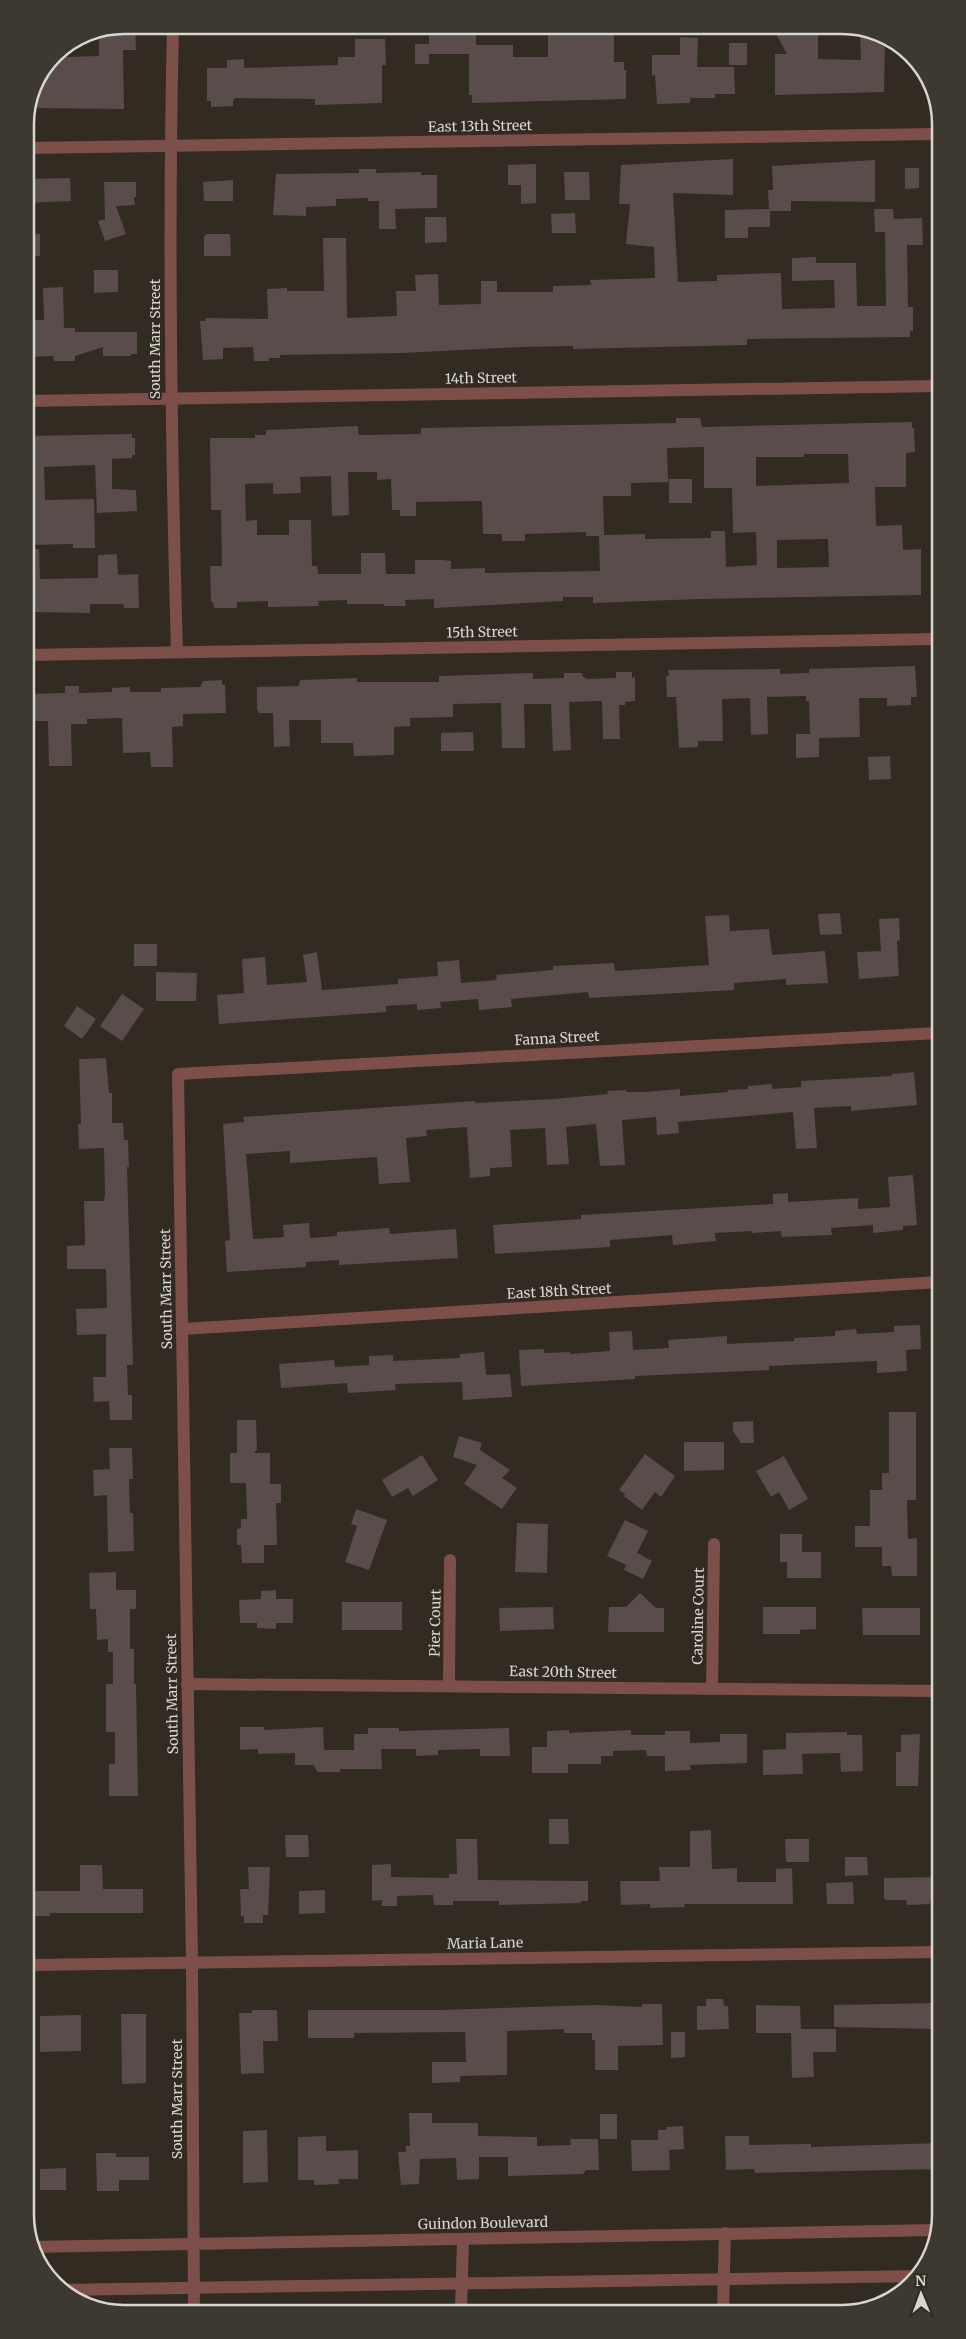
<svg xmlns="http://www.w3.org/2000/svg" width="966" height="2339" font-family="Merriweather,serif">
<style>
.building{fill:#5a4c4a;fill-rule:evenodd}
.lines{fill:none;stroke-linecap:round;stroke-linejoin:round}
.minor{stroke:#7d4f4b;stroke-width:12}
.labels{text-anchor:middle;dominant-baseline:central;stroke-width:4;stroke-linejoin:round;paint-order:stroke}
.street-label{font-size:14px;fill:#d9d5cf;stroke:#312b22}
.rim{fill:none;stroke:#d9d5cf;stroke-width:2.5}
</style>
<rect width="100%" height="100%" fill="#312b22"/>
<g class="building">
<polygon points="124,25 135,25 136,50 123,50 124,109 27,108 33,86 54,54 66,46 66,57 99,56 99,30"/>
<polygon points="787,25 818,25 818,59 861,60 860,29 885,39 884,92 775,95 775,54 787,54 775,32"/>
<polygon points="548,34 614,34 614,62 624,62 624,70 626,70 626,99 472,103 472,95 469,95 469,54 429,54 429,35 476,35 476,45 513,45 513,57 548,57"/>
<polygon points="680,37 698,38 697,67 734,67 735,94 715,94 715,98 690,98 690,103 657,104 655,75 652,76 652,55 680,55"/>
<polygon points="355,39 385,39 386,65 382,65 382,103 315,105 315,99 235,98 233,101 233,106 211,107 211,101 207,101 207,68 227,68 227,60 244,59 244,68 338,65 338,57 355,57"/>
<rect x="729" y="43" width="18" height="22"/>
<rect x="415" y="44" width="14" height="20"/>
<polygon points="733,159 733,195 673,193 678,282 717,281 717,275 781,273 782,309 835,308 834,280 792,281 792,258 816,257 816,263 856,263 857,306 886,306 885,232 875,232 874,209 893,209 894,219 922,218 923,245 907,245 908,307 913,307 913,331 910,331 910,337 747,339 747,345 573,349 573,346 521,347 402,353 280,355 280,358 269,358 269,361 254,361 253,347 223,348 223,359 203,360 200,321 206,321 206,318 268,319 267,289 287,288 287,291 324,291 323,238 346,238 347,318 397,316 396,291 416,291 415,275 438,274 439,305 481,304 481,281 497,281 497,292 553,292 553,286 591,285 590,280 655,278 654,247 626,244 630,204 619,204 621,165"/>
<polygon points="875,160 875,202 791,201 791,211 770,211 770,227 748,227 748,238 725,238 725,210 769,209 768,190 773,190 772,166"/>
<polygon points="536,164 536,203 521,204 521,185 508,185 508,165"/>
<polygon points="905,168 919,168 919,188 905,189"/>
<polygon points="359,169 376,169 376,173 421,172 421,175 437,175 437,208 395,209 396,229 379,229 379,201 368,201 368,198 336,199 336,206 306,207 306,216 273,215 276,174 359,173"/>
<polygon points="564,172 589,172 590,200 565,200"/>
<polygon points="70,178 71,201 25,203 25,179"/>
<polygon points="233,180 233,201 204,201 203,182"/>
<polygon points="104,182 136,182 136,197 134,197 135,205 116,206 126,234 105,241 98,221 105,219"/>
<polygon points="575,213 576,233 552,233 551,214"/>
<polygon points="425,217 446,217 447,242 425,243"/>
<polygon points="25,234 40,234 40,256 26,256"/>
<polygon points="207,234 230,234 231,256 204,256 204,236"/>
<polygon points="94,270 118,270 118,292 94,293"/>
<polygon points="63,287 64,328 75,328 75,332 137,332 137,354 131,354 131,356 103,356 103,347 75,356 75,361 54,361 53,356 26,357 26,320 44,320 43,288"/>
<path d="M676 418H700L702 427 912 422V428H914L915 452 906 453V487H875L876 526 902 525 903 550 921 549V595L699 599 593 603V597H563V601L434 608V599L405 600 406 606H384V604H347V600L318 601 319 606 268 607V601L237 602V608H214L213 602H211L210 566H222L221 510H211L210 438H255V435H266V430L358 426V434L362 435 419 434 421 433V428L676 423ZM704 447V488H732L733 533 756 532 757 565 726 567 725 531H711V538L645 539V534L604 535 603 496H631V483L668 482 667 448ZM804 454H848L849 483 756 486V457H804ZM348 472H377V480L391 479 392 510H400V516H416V502L482 501 483 534H502V541H525V534L586 532V536H599L600 571 485 573V568L451 569V561L443 560H415V574H386L385 553H361V574H318L317 566H312L311 520H289V535H257V520L246 521 245 484 273 483V494L301 493 300 477 331 476 332 516 349 515ZM828 539 829 567 777 568V540Z"/>
<polygon points="132,434 132,438 135,438 135,455 132,455 132,458 112,459 112,489 136,490 137,511 97,513 95,465 44,467 45,500 94,499 95,548 73,548 73,544 26,545 26,524 31,524 30,480 26,480 26,436"/>
<rect x="669" y="479" width="23" height="24"/>
<polygon points="26,549 39,549 40,579 98,578 98,555 117,554 118,575 138,574 139,608 124,608 123,604 90,604 90,613 26,612"/>
<polygon points="915,666 917,697 911,697 911,705 887,706 887,698 859,698 860,737 819,738 819,757 796,758 796,734 810,734 809,701 806,701 806,696 767,697 768,734 751,735 750,698 722,699 723,741 698,741 698,747 679,748 676,697 667,697 666,676 669,676 668,670 780,669 780,674 809,673 809,669"/>
<polygon points="616,672 632,672 632,678 635,677 635,701 625,702 625,705 619,705 620,739 603,739 602,701 569,702 571,750 553,751 551,704 524,704 525,748 502,748 501,703 453,704 453,717 410,718 410,726 394,727 394,755 354,756 353,743 321,743 321,720 289,720 290,746 274,747 273,713 259,713 257,709 257,687 299,686 300,680 357,678 357,682 439,682 439,676 533,673 533,679 562,678 564,678 564,673 582,673 583,677 588,679 616,678"/>
<polygon points="222,680 222,685 225,685 226,713 183,714 183,726 172,727 173,767 151,767 150,752 123,753 122,718 87,719 87,724 71,724 72,766 49,766 48,721 27,721 27,694 65,693 65,686 79,686 79,693 112,692 112,688 130,687 130,692 161,692 161,688 200,687 203,681"/>
<polygon points="473,732 474,751 441,751 441,733"/>
<polygon points="890,756 891,779 869,780 868,757"/>
<polygon points="840,913 842,934 820,935 818,914"/>
<polygon points="729,915 730,931 769,929 772,955 825,951 828,983 786,985 786,979 734,983 734,990 589,998 588,992 511,999 512,1007 479,1010 478,999 440,1002 441,1008 417,1010 417,1004 386,1006 386,1012 219,1024 217,995 244,993 242,959 265,957 267,985 307,982 303,955 317,952 322,990 398,984 398,979 438,976 437,962 459,960 461,983 497,980 496,975 553,970 553,966 614,963 615,971 709,965 705,916"/>
<polygon points="899,918 900,940 897,941 899,976 859,979 857,952 881,951 879,919"/>
<rect x="134" y="944" width="23" height="22"/>
<polygon points="156,972 197,973 196,1001 156,1001"/>
<polygon points="122,994 144,1009 122,1041 100,1026"/>
<polygon points="77,1006 96,1019 82,1039 64,1026"/>
<polygon points="106,1058 109,1093 112,1093 112,1123 123,1123 124,1140 128,1140 129,1167 127,1167 133,1365 127,1365 128,1395 132,1395 132,1420 110,1420 109,1401 94,1402 93,1377 106,1377 106,1334 77,1335 76,1309 107,1308 106,1269 67,1269 67,1246 85,1245 84,1201 104,1201 105,1193 104,1148 79,1149 78,1124 81,1124 79,1059"/>
<polygon points="914,1072 917,1105 851,1111 851,1106 814,1108 817,1148 796,1149 793,1112 678,1122 679,1133 657,1135 656,1117 622,1120 625,1165 600,1166 596,1124 566,1127 569,1164 547,1165 545,1128 510,1130 512,1167 490,1168 490,1176 470,1178 467,1127 426,1130 427,1136 406,1138 410,1182 379,1184 377,1157 290,1163 290,1151 246,1154 253,1239 284,1237 283,1225 309,1223 310,1238 337,1236 337,1232 389,1228 390,1234 456,1229 458,1258 339,1265 339,1260 306,1262 306,1267 227,1272 225,1241 230,1240 223,1124 244,1122 243,1117 475,1101 475,1103 554,1099 608,1094 607,1091 626,1090 626,1092 646,1092 680,1089 680,1096 728,1092 728,1090 748,1089 748,1086 772,1084 772,1089 801,1087 801,1081 892,1076 892,1074"/>
<polygon points="913,1175 917,1225 903,1226 903,1230 873,1233 873,1225 831,1228 832,1235 782,1237 781,1231 752,1233 752,1231 715,1233 716,1241 673,1245 672,1235 610,1240 610,1247 495,1254 493,1225 581,1219 581,1215 773,1204 773,1194 788,1193 788,1202 858,1198 858,1209 890,1207 888,1177"/>
<polygon points="920,1325 921,1349 906,1350 907,1371 877,1373 877,1361 769,1366 769,1370 635,1376 635,1379 521,1386 519,1350 544,1349 544,1353 570,1352 570,1354 610,1351 609,1332 632,1331 633,1350 669,1348 668,1340 727,1336 727,1344 794,1341 794,1338 835,1336 835,1331 856,1329 857,1334 894,1332 894,1326"/>
<polygon points="484,1352 486,1375 510,1374 512,1397 463,1400 462,1382 395,1384 396,1390 348,1393 347,1383 281,1388 279,1364 334,1360 335,1367 369,1365 369,1356 393,1355 393,1361 460,1358 460,1354"/>
<polygon points="889,1412 916,1412 916,1500 907,1500 908,1539 917,1538 917,1576 892,1576 891,1566 882,1566 882,1547 855,1547 855,1526 870,1526 870,1490 882,1490 882,1473 889,1473"/>
<polygon points="237,1420 256,1420 257,1449 254,1453 270,1453 270,1484 281,1484 281,1503 276,1503 277,1545 264,1545 264,1563 242,1563 241,1545 237,1545 237,1529 241,1528 241,1519 247,1519 246,1483 230,1483 230,1453 237,1453"/>
<polygon points="753,1421 754,1443 741,1443 733,1431 733,1422"/>
<polygon points="459,1436 482,1443 480,1450 510,1470 502,1478 517,1488 502,1509 464,1484 477,1465 453,1457"/>
<polygon points="684,1442 724,1442 724,1470 684,1471"/>
<polygon points="109,1448 132,1448 133,1479 129,1479 130,1513 133,1513 134,1551 108,1552 107,1495 94,1496 93,1470 110,1469"/>
<polygon points="645,1454 675,1476 661,1497 655,1492 642,1510 624,1496 625,1494 619,1490"/>
<polygon points="422,1455 438,1480 413,1496 408,1488 392,1497 382,1480"/>
<polygon points="784,1456 808,1499 789,1510 779,1492 771,1497 756,1471"/>
<polygon points="356,1509 387,1520 369,1570 345,1562 357,1526 351,1524"/>
<polygon points="625,1520 648,1531 637,1553 652,1561 643,1579 624,1570 626,1565 607,1556"/>
<polygon points="517,1523 548,1524 547,1573 515,1572"/>
<polygon points="780,1534 802,1534 802,1552 821,1552 821,1578 787,1578 787,1562 780,1562"/>
<polygon points="116,1572 116,1590 136,1590 136,1609 130,1609 130,1649 134,1649 134,1684 136,1684 138,1796 109,1796 109,1764 115,1764 115,1732 106,1732 106,1684 113,1684 113,1652 108,1652 108,1639 97,1640 96,1609 90,1609 89,1573"/>
<polygon points="276,1590 276,1599 293,1599 293,1623 276,1623 276,1629 257,1628 257,1623 240,1623 239,1600 261,1599 261,1591"/>
<polygon points="640,1593 656,1608 664,1608 664,1632 608,1632 609,1607 626,1607"/>
<rect x="342" y="1602" width="60" height="28"/>
<polygon points="553,1607 554,1629 500,1631 499,1608"/>
<polygon points="763,1607 816,1607 816,1629 800,1630 800,1634 763,1634"/>
<polygon points="862,1608 920,1608 920,1635 863,1635"/>
<polygon points="240,1727 264,1727 264,1730 323,1727 324,1750 354,1750 354,1734 368,1734 368,1728 399,1728 399,1731 509,1728 510,1756 480,1756 480,1749 438,1750 438,1755 416,1756 416,1749 381,1749 382,1769 340,1769 340,1772 318,1772 313,1765 295,1765 295,1753 258,1754 258,1749 240,1750"/>
<polygon points="569,1730 569,1733 631,1730 631,1735 665,1735 665,1731 690,1731 690,1743 720,1742 720,1734 747,1734 747,1763 690,1765 691,1770 665,1771 665,1756 647,1756 646,1750 613,1751 613,1756 601,1756 601,1764 568,1764 568,1773 532,1773 532,1747 547,1747 547,1731"/>
<polygon points="847,1732 847,1735 862,1735 863,1771 841,1772 840,1753 802,1754 803,1774 763,1775 763,1750 786,1749 786,1733"/>
<polygon points="920,1734 918,1786 896,1786 896,1752 901,1752 901,1735"/>
<polygon points="549,1819 568,1819 569,1844 549,1844"/>
<polygon points="711,1830 712,1869 737,1868 737,1882 776,1882 776,1869 792,1868 793,1904 684,1904 685,1907 650,1908 650,1904 621,1905 620,1881 660,1881 659,1867 690,1867 690,1831"/>
<polygon points="285,1835 308,1835 309,1857 286,1857"/>
<polygon points="456,1839 477,1839 478,1880 588,1881 588,1901 581,1901 581,1903 499,1905 499,1901 453,1901 453,1905 434,1905 433,1895 397,1896 397,1906 382,1906 382,1900 372,1901 372,1865 391,1864 391,1877 449,1878 449,1874 457,1874"/>
<polygon points="785,1839 809,1839 809,1862 786,1862"/>
<polygon points="845,1857 867,1857 868,1875 845,1876"/>
<polygon points="80,1865 102,1865 103,1889 143,1889 143,1913 50,1913 50,1916 29,1916 29,1891 80,1891"/>
<polygon points="248,1867 270,1867 268,1915 263,1915 263,1923 244,1923 244,1916 241,1916 240,1889 249,1889"/>
<polygon points="940,1877 940,1901 930,1901 930,1904 907,1905 906,1900 886,1900 884,1898 884,1878"/>
<polygon points="853,1882 854,1904 827,1904 826,1883"/>
<polygon points="325,1890 325,1913 299,1914 299,1891"/>
<polygon points="706,1999 723,1999 724,2006 728,2006 729,2029 697,2030 697,2006 706,2006"/>
<polygon points="935,2003 936,2029 834,2027 834,2005"/>
<polygon points="642,2004 662,2004 663,2045 618,2046 618,2070 595,2070 595,2040 592,2040 592,2033 564,2033 564,2029 507,2031 507,2075 460,2076 460,2082 432,2083 432,2062 466,2062 465,2032 354,2033 354,2038 308,2038 308,2010 441,2010 595,2005 642,2007"/>
<polygon points="756,2005 800,2006 801,2029 836,2029 836,2052 813,2052 814,2077 792,2078 791,2033 756,2033"/>
<polygon points="252,2010 277,2010 278,2041 263,2041 264,2073 241,2074 239,2013 252,2013"/>
<polygon points="121,2014 146,2014 146,2083 122,2084"/>
<polygon points="81,2015 81,2051 40,2052 40,2016"/>
<polygon points="671,2032 685,2032 685,2057 671,2058"/>
<polygon points="409,2113 432,2113 432,2123 478,2123 478,2136 537,2137 537,2146 571,2145 570,2139 598,2139 599,2170 586,2170 583,2174 508,2176 508,2157 479,2157 479,2179 457,2180 456,2158 420,2159 419,2184 401,2185 398,2152 406,2152 406,2146 410,2146"/>
<rect x="600" y="2114" width="17" height="25"/>
<polygon points="683,2126 684,2149 669,2150 670,2170 632,2171 631,2140 658,2140 658,2130 666,2130 666,2127"/>
<polygon points="267,2130 268,2182 243,2183 243,2131"/>
<polygon points="326,2136 326,2151 358,2150 358,2179 338,2179 339,2184 314,2185 314,2180 298,2180 298,2137"/>
<polygon points="725,2136 749,2136 749,2145 811,2144 811,2147 941,2143 941,2169 755,2173 754,2169 726,2170"/>
<polygon points="96,2153 116,2153 116,2157 149,2157 149,2180 119,2180 119,2191 97,2191"/>
<polygon points="66,2168 66,2190 40,2190 40,2169"/>
</g>
<g class="lines">
<g class="minor">
<path d="M173 25C168 234 171 443 177 652"/>
<polyline points="25,148 936,134"/>
<polyline points="26,401 937,386"/>
<polyline points="26,655 937,639"/>
<polyline points="182,1329 939,1282"/>
<polyline points="187,1684 940,1691"/>
<polyline points="449,1686 450,1560"/>
<polyline points="712,1689 714,1544"/>
<polyline points="29,1965 940,1952"/>
<polyline points="31,2247 936,2230"/>
<polyline points="61,2290 920,2276"/>
<polyline points="723,2310 725,2233"/>
<polyline points="461,2312 463,2239"/>
<polyline points="194,2313 192,1962 178,1074 938,1033"/>
</g>
</g>
<g class="labels">
<g class="street-label">
<text transform="translate(480 126) rotate(-1)">East 13th Street</text>
<text transform="translate(155 339) rotate(-90)">South Marr Street</text>
<text transform="translate(481 378) rotate(-1)">14th Street</text>
<text transform="translate(482 632) rotate(-1)">15th Street</text>
<text transform="translate(557 1038) rotate(-3)">Fanna Street</text>
<text transform="translate(166 1289) rotate(-91)">South Marr Street</text>
<text transform="translate(559 1291) rotate(-3)">East 18th Street</text>
<text transform="translate(698 1616) rotate(-89)">Caroline Court</text>
<text transform="translate(435 1623) rotate(-89)">Pier Court</text>
<text transform="translate(563 1672) rotate(1)">East 20th Street</text>
<text transform="translate(172 1694) rotate(-91)">South Marr Street</text>
<text transform="translate(485 1943) rotate(-1)">Maria Lane</text>
<text transform="translate(177 2099) rotate(-90)">South Marr Street</text>
<text transform="translate(483 2223) rotate(-1)">Guindon Boulevard</text>
</g>
</g>
<path d="M0 0H966V2339H0ZM124 34H842A90 90 0 0 1 932 124V2215A90 90 0 0 1 842 2305H124A90 90 0 0 1 34 2215V124A90 90 0 0 1 124 34Z" fill="#3e3930" fill-rule="evenodd"/>
<path class="rim" d="M124 34H842A90 90 0 0 1 932 124V2215A90 90 0 0 1 842 2305H124A90 90 0 0 1 34 2215V124A90 90 0 0 1 124 34Z"/>
<g transform="translate(921 2294) rotate(359)" stroke="#312b22" stroke-width="4" paint-order="stroke">
<path d="M0-4L9 19L0 12L-9 19Z" fill="#d9d5cf"/>
<text y="-8" font-size="14" font-weight="bold" text-anchor="middle" fill="#d9d5cf">N</text>
</g>
</svg>
